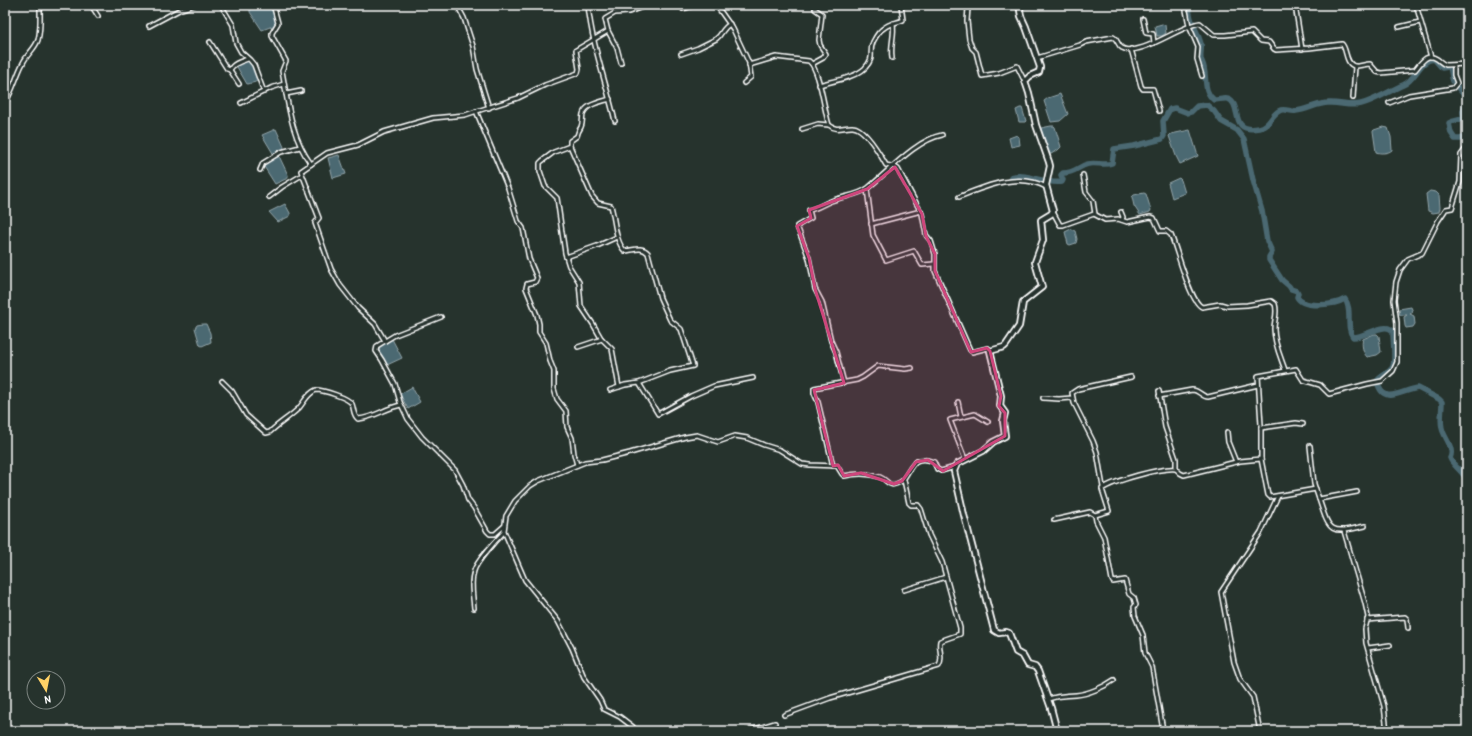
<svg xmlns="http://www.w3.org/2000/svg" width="1472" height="736" font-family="'Patrick Hand',sans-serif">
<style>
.water{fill:#4b6972;stroke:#93a5aa}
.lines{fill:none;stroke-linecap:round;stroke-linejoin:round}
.river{stroke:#4b6972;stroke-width:5.5}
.street-casing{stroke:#fff;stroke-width:6}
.secondary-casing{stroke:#fff;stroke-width:8}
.street{stroke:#26332d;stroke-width:3}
.secondary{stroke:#26332d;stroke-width:4.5}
.marked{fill:#ce467c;fill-opacity:0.2;stroke:#ce467c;stroke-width:3;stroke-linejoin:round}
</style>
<rect width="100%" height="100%" fill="#26332d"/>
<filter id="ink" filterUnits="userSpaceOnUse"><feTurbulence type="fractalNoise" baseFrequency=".025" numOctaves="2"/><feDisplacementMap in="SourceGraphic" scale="8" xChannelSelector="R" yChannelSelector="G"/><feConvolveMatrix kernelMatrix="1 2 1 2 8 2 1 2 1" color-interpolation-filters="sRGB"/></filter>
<g filter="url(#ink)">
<g class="water">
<polygon points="256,5 269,5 276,18 276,22 273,26 262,30 250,12 250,8"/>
<polygon points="1162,24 1165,25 1166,33 1162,36 1157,36 1155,26"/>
<path d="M249 60C252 64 262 76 257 81 255 83 250 83 247 84L237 67 239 63Z"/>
<polygon points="1060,94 1068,114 1060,121 1051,122 1044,101 1048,98"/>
<polygon points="1020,108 1022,108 1026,121 1025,122 1019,122 1016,110"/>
<polygon points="1051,126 1054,126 1055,127 1061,147 1058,150 1051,154 1049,154 1040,132 1041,128"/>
<path d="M1383 127 1388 128 1391 137 1392 150C1389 153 1381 154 1376 152L1373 131 1374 130Z"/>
<polygon points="276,129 284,147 283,150 274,155 262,135"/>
<polygon points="1190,130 1198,156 1180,164 1176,156 1169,136 1171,134"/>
<polygon points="1017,135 1019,137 1020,145 1011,147 1009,138"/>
<polygon points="339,155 346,174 333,178 328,158"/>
<polygon points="279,156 288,175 288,178 275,184 263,165"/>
<polygon points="1179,178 1181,180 1185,193 1172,198 1168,183"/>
<polygon points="1430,191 1436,192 1439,195 1440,208 1439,212 1433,213 1428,211 1426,194"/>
<polygon points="1144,193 1146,194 1151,210 1150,212 1140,215 1134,206 1132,197 1134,195"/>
<polygon points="285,204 290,213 290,216 278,222 269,212"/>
<polygon points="1071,229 1075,231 1077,239 1076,243 1070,245 1068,244 1065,232"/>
<polygon points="1411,307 1413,312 1410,314 1414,316 1415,324 1413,327 1406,328 1405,326 1404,317 1407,315 1400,315 1399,309"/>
<polygon points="203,324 206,324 210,333 211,342 202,346 200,345 195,328 197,325"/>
<path d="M1374 334H1377L1379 336 1381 352 1377 355 1367 357C1363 353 1361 344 1363 339Z"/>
<polygon points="392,339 402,358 387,365 377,347"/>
<polygon points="412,387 420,402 408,409 400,394"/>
</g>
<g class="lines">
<g class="river">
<path d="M1189 5C1189 22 1197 28 1201 44 1202 49 1200 54 1201 59 1202 62 1204 65 1204 68 1207 80 1203 91 1214 100 1218 100 1225 98 1228 99 1243 104 1228 134 1259 128 1271 126 1271 113 1281 110 1287 109 1291 112 1296 111 1307 110 1318 103 1328 103 1339 102 1350 107 1361 104 1376 100 1389 91 1403 85 1416 80 1419 60 1434 59L1442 68 1448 67 1450 68C1452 72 1451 77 1453 81 1457 88 1464 93 1467 100 1465 106 1461 111 1464 117 1460 122 1454 119 1449 123L1451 133 1455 139H1460L1467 137"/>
<path d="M1011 177C1029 172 1044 185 1062 182L1063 180 1061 175 1063 173C1075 173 1079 166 1088 164 1096 162 1104 166 1112 163L1114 149 1134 146 1162 139 1164 136 1163 121 1170 109 1175 108 1188 113 1191 112 1197 106 1207 105 1214 111 1221 121 1237 130 1244 139 1253 180 1262 211 1267 241 1272 252 1269 257V260L1282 280 1289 286 1291 289 1297 291 1298 293 1297 297C1303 309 1335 305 1345 299 1353 310 1345 326 1353 337 1364 338 1387 320 1393 332 1393 340 1396 363 1392 368 1388 374 1381 375 1377 381 1383 407 1402 390 1418 388L1439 399 1442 402C1442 411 1440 419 1442 428 1444 438 1455 448 1450 458 1454 468 1466 472 1467 484"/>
<polyline points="1467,487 1467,507"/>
<polyline points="1467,524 1467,531"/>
<polyline points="1465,731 1467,726"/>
</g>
<defs>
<g id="street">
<polyline points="91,5 98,16"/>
<polyline points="221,5 233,25 236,43 241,52 250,60 254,65 264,92"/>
<path d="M276 5 274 8 278 23 272 33V36L286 61 282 71C288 103 291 137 311 164"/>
<polyline points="457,5 464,18 473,46 477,69 489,108"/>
<path d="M588 5C592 45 606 82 615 121"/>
<polyline points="716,5 733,29 749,63 751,77 744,83"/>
<polyline points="1185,5 1189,26 1198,47 1197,59 1202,76"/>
<polyline points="1295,5 1302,49"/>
<polyline points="1416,5 1431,57"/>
<polyline points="968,8 967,21 969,39 972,48 976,52 982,76 999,73 1017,66 1023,78 1025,80"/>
<polyline points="683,9 696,5"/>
<polyline points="1143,19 1146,33 1153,34 1154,43"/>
<polyline points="149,26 179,10 194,5"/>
<polyline points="1399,27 1420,22"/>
<polyline points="210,42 227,69 230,70 239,84"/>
<polyline points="1131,49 1141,86 1143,89 1153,89 1159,111"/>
<path d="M681 54 698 48 716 39C723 34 721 29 730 24"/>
<path d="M892 58C890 45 895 36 893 23"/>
<path d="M1037 58 1080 45 1086 42 1113 37C1118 39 1117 45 1122 48 1139 58 1181 25 1200 23L1214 35H1225L1252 32 1261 41 1269 42 1274 49 1276 50 1309 48 1342 44C1347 49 1345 63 1354 66 1358 67 1365 64 1370 64L1377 72 1381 73 1415 70C1421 63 1427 52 1437 59 1440 61 1442 64 1446 65L1467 64"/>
<polyline points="621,63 617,48 608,31 605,19 615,13 629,12 648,5"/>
<polyline points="812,64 823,58 826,54 820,45 819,40 822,14 815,9"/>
<path d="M749 65 776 57 809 61C820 70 824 110 829 125 837 132 844 126 853 127 865 128 881 156 886 165L895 167 898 169 922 214 926 235 931 241 935 254V271L970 350 972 352 988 348 990 351"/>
<path d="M230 70C233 63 242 61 248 59"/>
<path d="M819 85C832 81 855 78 865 68 876 56 868 53 873 42 875 38 880 30 884 28 889 23 897 23 903 20L901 5"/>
<polyline points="286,94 301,91"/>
<polyline points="1353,98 1355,66"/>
<path d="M5 103C13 91 16 76 23 63 27 54 35 49 38 40 41 29 40 16 40 5"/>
<polyline points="241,103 271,88 284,84"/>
<polyline points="1389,103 1409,95 1453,88 1457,83 1454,75 1454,66"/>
<polyline points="476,111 508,188 518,221 523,228 529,259 537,278 535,282 527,284 526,288 537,315 539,324 539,332 546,343 550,361 554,371 554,389 557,399 566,411 567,427 572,438 574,454 577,465"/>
<polyline points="802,129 818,124 829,125"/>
<polyline points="570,146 554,152 542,161 540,163 540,171 545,186 557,198 565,253 569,266 579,282 581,306 593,324 601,338 612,349 619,387"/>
<polyline points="260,170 263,163 281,152 300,147"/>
<polyline points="1083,175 1086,192 1093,201 1095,214"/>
<polyline points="867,189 873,235 886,260 914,251 922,265 934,264"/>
<polyline points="269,197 282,187 302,175"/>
<path d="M959 197C986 186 1019 172 1046 187"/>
<path d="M1053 212 1060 225H1063L1094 214 1105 220 1118 219 1127 222 1150 217 1154 218 1160 231H1166L1171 235C1177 249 1190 302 1202 307L1220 304 1227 306 1247 305 1271 301 1275 304C1278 313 1274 320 1274 329 1274 343 1281 358 1285 370"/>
<polyline points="1121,212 1123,217 1122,220"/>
<polyline points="871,224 921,211"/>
<polyline points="566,257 597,246 617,237"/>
<polyline points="385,341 395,335 441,317"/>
<polyline points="578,347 602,339"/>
<path d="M222 381 232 391 246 415 266 433 270 432C279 423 290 417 299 408 305 401 307 394 316 390 323 390 349 398 352 404 354 409 353 415 358 419 374 418 385 408 401 405"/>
<polyline points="639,383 658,414 691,396 714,386 753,378"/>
<path d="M844 383 836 352 831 341 822 302 815 289 809 258 797 226 811 218 809 210C817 209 823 204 831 201 843 196 858 196 868 188 889 171 916 140 942 135"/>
<path d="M610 390 625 385 639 383 670 371 693 366 681 329 670 320 660 298 648 253C642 246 634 250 625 251 615 242 615 219 611 206L598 203 592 196 570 146V141L577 136C578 132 579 130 581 127 583 123 582 118 583 114 586 104 601 102 610 99"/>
<polyline points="1159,391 1165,427 1176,459 1176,469"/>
<path d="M1159 396 1192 390C1199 390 1202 397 1208 397L1258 385"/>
<polyline points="1043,398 1059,399 1072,398"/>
<polyline points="958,402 961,417"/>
<polyline points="1261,428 1296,423 1303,424"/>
<polyline points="1227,432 1228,442 1236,462"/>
<polyline points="1310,446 1314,484 1319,499 1357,492"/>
<polyline points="965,459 950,420 975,414 988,422"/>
<polyline points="833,466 818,402 814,393 814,388 857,380 863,377 878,366 905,369 912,368"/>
<polyline points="1103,487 1097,452 1093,441 1074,403 1072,393 1078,389 1131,377"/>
<polyline points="1316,489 1270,497 1268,495 1261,459 1261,425 1258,376 1296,369 1303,380 1320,385 1329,394 1367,384 1382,381 1393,371 1397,362 1397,323 1394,300 1396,282 1400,270 1408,259 1422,253 1438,221 1446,209 1452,208 1460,182 1461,155 1467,147"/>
<path d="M1319 499C1330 533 1330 534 1365 526"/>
<polyline points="1054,520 1090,512 1095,515"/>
<polyline points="504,526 495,534 490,534 487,531 474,508 468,500 463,485 455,470 422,437 408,419 400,402 395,384 382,360 376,351 377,346 385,341 375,324 358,308 340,285 331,269 315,223 319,218 301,171 327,153 358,145 384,132 433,118 465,115 474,112 518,98 545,85 578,73 579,69 576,50 608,31"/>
<polyline points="1344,531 1365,603 1368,617 1365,629 1366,643 1384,706 1387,731"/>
<polyline points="904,590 946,577"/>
<path d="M474 608C473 596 470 582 474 571 476 562 497 539 504 532"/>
<polyline points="1367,620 1405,617 1407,619 1408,628"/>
<polyline points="1368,648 1390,645"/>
<path d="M1048 699C1060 695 1064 696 1076 695 1088 694 1104 687 1114 680"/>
<path d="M784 715 830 698 939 666C944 658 938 650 940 641L960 634V628L942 562 929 535 921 509 918 505H911L909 503 904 480"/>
<path d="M1163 730 1152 667 1145 653 1143 635 1135 616 1134 607 1136 605 1134 598 1129 594 1125 580 1113 582 1112 580 1104 537 1096 521 1095 515 1109 511 1102 489C1113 481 1162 467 1176 469L1180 473 1184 475 1240 461 1261 459"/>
<path d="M635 731 633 727 620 717 604 709 600 700 584 677 572 648 558 621 525 580 504 531 506 516 515 501 530 486 538 481 585 462 602 460 630 453 685 437 697 435 718 442 735 436 747 438 764 445 780 450 802 464 810 465 837 466 842 474 844 476C857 473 868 473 880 477 889 480 887 490 902 481 912 469 912 453 934 462L937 469 941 471 955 467"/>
<polyline points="748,731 775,723"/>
<polyline points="1260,731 1253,697 1240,679 1234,662 1221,592 1261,532 1278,496"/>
</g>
<polyline id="secondary" points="1021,5 1020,10 1021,16 1026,27 1040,67 1039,72 1030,76 1025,81 1029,93 1036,125 1049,162 1050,166 1046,185 1053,211 1051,214 1041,220 1043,240 1035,262 1042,287 1023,302 1019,326 1006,345 1004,347 990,351 1001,396 1000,406 1005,413 1003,421 1005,436 993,442 983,451 957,464 954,471 964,515 994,630 999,633 1006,632 1009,633 1016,652 1023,656 1028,665 1035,667 1038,671 1051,708 1057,731"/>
</defs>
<use href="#street" class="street-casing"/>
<use href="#secondary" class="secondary-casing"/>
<use href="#street" class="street"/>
<use href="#secondary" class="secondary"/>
</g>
</g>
<path class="marked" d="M895 167 922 214 926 236 935 254V271L971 352 987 348 990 351 1001 396 999 406 1005 413V436L943 471 928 460 916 462 902 481 894 484 861 473 844 476 838 465 833 466 814 390 844 383 815 289 809 258 797 226 811 218 809 210 867 189Z"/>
<rect width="1472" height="736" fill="none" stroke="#26332d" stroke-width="20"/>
<rect x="10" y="10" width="1452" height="716" fill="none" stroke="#fff" stroke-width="1.5" filter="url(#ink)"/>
<g transform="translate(46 690) rotate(170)"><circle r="19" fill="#26332d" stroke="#7d8581"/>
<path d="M0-3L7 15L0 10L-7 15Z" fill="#ffd166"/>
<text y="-6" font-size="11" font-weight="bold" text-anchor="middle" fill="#ffffff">N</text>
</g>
</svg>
